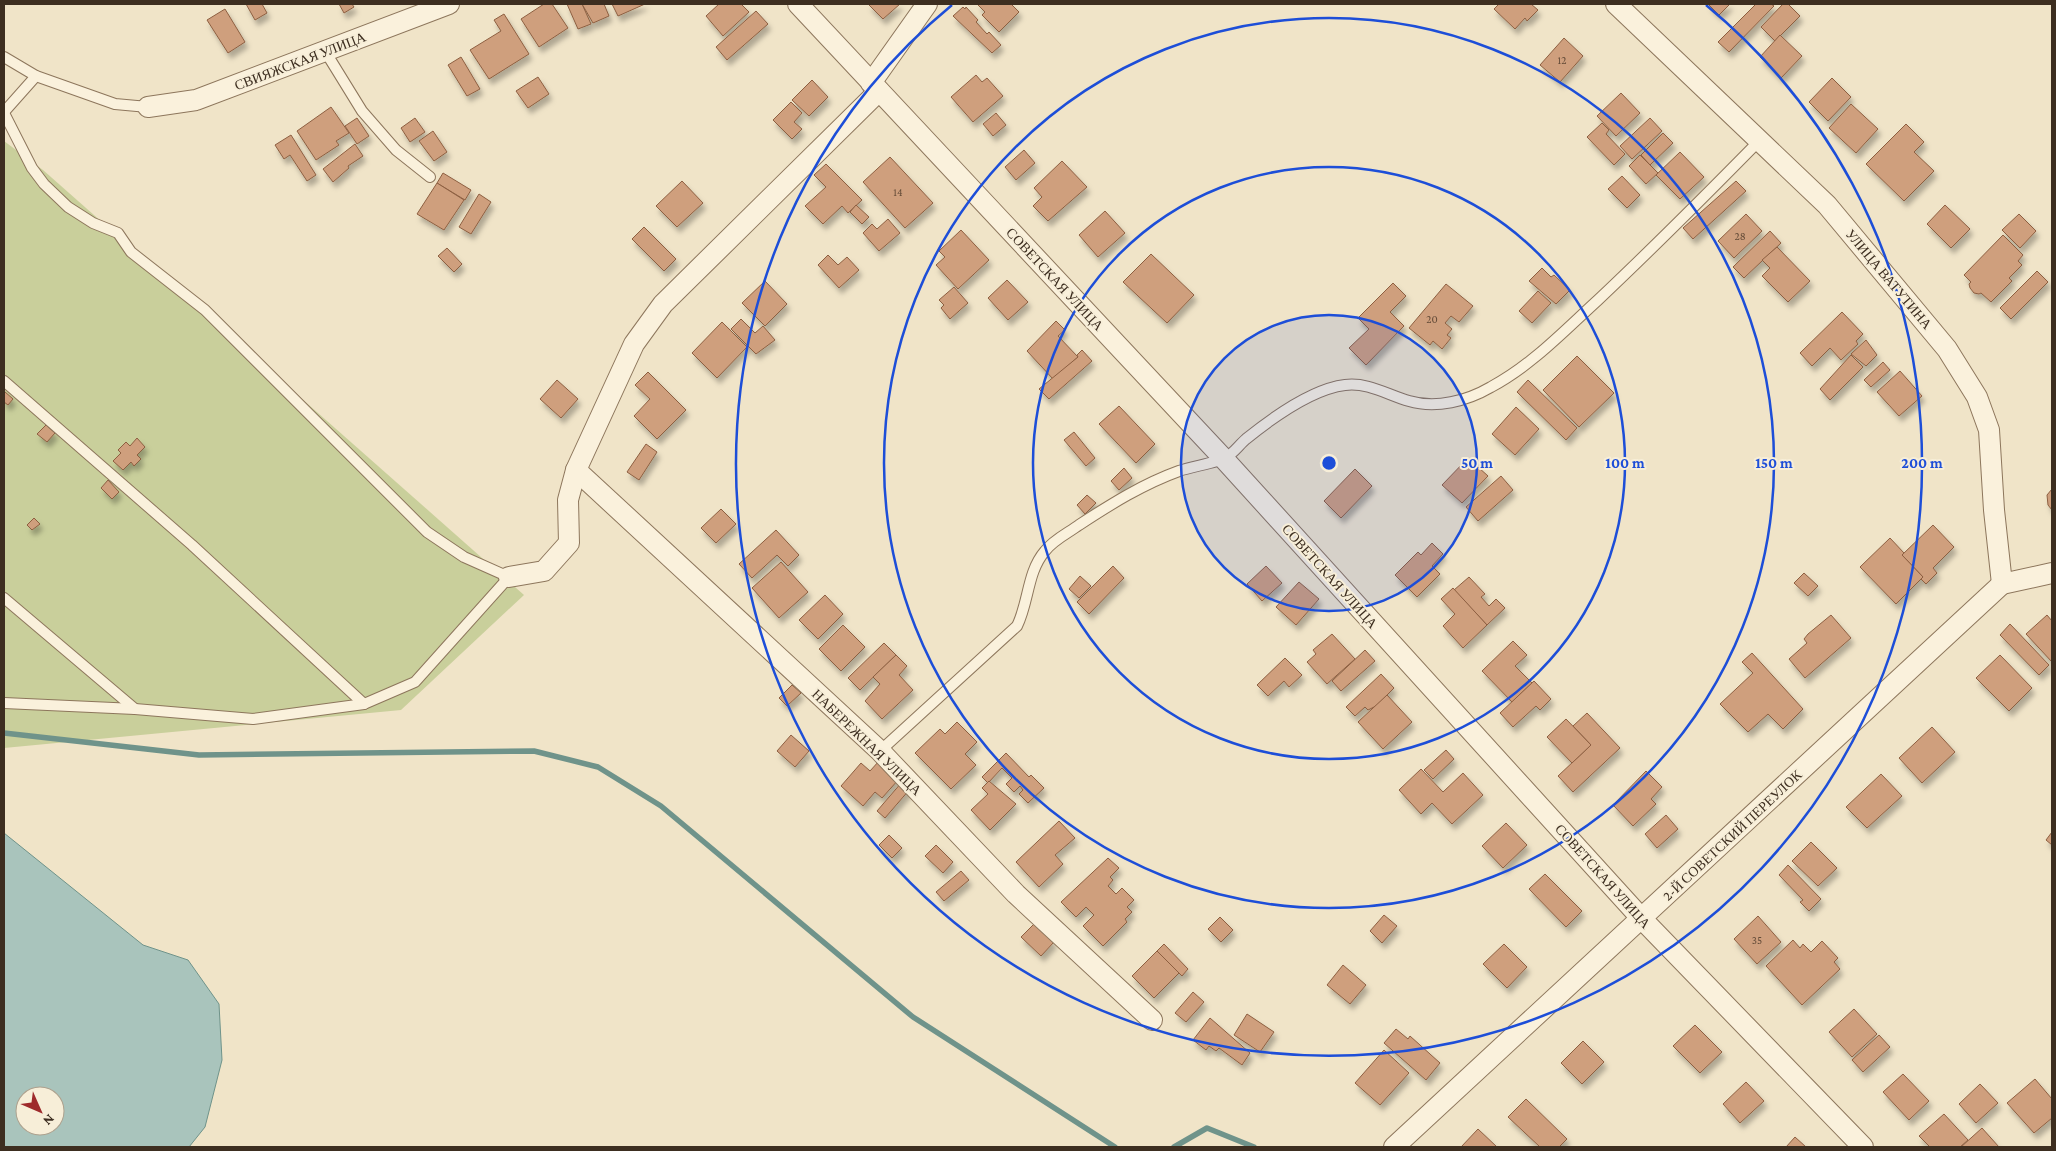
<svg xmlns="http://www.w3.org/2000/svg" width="2056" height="1151" font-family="'Crimson Pro',serif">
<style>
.green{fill:#c9cf9b}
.water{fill:#a9c4bc;stroke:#6f938a;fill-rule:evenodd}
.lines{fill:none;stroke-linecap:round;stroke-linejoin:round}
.stream{stroke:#6f938a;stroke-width:5.5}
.building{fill:#cf9f7d;stroke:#8d5f41;filter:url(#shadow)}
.service-casing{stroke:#8d765c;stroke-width:12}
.minor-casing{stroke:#8d765c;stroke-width:22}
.service{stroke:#faf1dc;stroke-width:10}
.minor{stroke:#faf1dc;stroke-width:20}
.ring{fill:none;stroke:#1d4ed8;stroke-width:2.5}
.labels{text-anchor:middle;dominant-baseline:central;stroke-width:4;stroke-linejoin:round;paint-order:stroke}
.number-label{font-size:11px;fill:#624a37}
.street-label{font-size:14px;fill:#3d2e20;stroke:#f7eed8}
.centre{fill:#1d4ed8;stroke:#f7eed8;stroke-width:2.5}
.ring-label{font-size:15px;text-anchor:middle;font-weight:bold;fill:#1d4ed8;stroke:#f7eed8;stroke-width:4;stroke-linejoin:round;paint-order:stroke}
</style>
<defs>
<filter id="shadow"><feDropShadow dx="3" dy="5.5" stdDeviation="2.5" flood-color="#0004"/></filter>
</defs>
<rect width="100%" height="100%" fill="#f0e4c8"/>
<polygon class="green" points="4,141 43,170 524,595 401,710 4,748"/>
<path class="water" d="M4 833 143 945 188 960 219 1004 222 1060 205 1127 189 1147H4ZM25 1096H55V1126H25Z"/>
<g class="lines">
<g class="stream">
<polyline points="4,733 199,755 534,751 598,767 661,806 913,1017 1115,1147"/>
<polyline points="1174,1147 1207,1128 1254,1147"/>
</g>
</g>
<g class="building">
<polygon points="246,4 262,4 267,13 255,20"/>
<polygon points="339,4 352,4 354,7 344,13"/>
<polygon points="544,4 552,4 568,28 539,47 521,19"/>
<polygon points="567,4 582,4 591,24 578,29"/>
<polygon points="582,4 604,4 609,16 593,23"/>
<polygon points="612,4 645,4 618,16"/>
<polygon points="719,4 741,4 749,12 723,36 706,16"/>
<polygon points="868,4 900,4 883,19"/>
<polygon points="977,4 1011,4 1019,12 999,32 982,15 985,12"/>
<polygon points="1499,4 1531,4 1538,10 1527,21 1525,18 1515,29 1494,9"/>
<polygon points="1708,4 1730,4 1719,15"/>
<polygon points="1756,4 1771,4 1774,6 1729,52 1718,42"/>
<polygon points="1783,4 1788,4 1800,16 1775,41 1761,27"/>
<polygon points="963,7 965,9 966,7 978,20 976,22 987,34 989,32 1001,45 992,53 953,16"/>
<polygon points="225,9 245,42 228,53 207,20"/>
<polygon points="756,11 768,24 727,60 716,47"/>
<polygon points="504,14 529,54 489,79 470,50 501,31 494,20"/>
<polygon points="1780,35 1802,56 1781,78 1760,57"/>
<polygon points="1564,38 1583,56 1560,82 1540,65"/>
<polygon points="461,57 480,89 467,96 448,65"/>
<polygon points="976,75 982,82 987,78 1003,96 973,122 951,97"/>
<polygon points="538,77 549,94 528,108 516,91"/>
<polygon points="1832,78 1851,97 1828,121 1809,102"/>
<polygon points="812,80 828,97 809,116 792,100"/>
<polygon points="1621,93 1640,113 1616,136 1597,116"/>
<polygon points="791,102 802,113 794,122 802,129 792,139 773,120"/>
<polygon points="1851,104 1878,129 1856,153 1829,128"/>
<polygon points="331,107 349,133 336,141 339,145 316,160 297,131"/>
<polygon points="996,113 1006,125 993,136 983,124"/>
<polygon points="357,118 369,136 357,144 345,126"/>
<polygon points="415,118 425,132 410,142 401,128"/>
<polygon points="1650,118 1662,131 1632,159 1620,146"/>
<polygon points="1602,123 1609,130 1606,134 1625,154 1614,165 1587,137"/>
<polygon points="1906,124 1924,142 1914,152 1934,171 1904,201 1866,164"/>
<polygon points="433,131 447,152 434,161 419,141"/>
<polygon points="1663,133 1673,143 1650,165 1641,155"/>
<polygon points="291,135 316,175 307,181 290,155 284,159 275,145"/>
<polygon points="355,144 363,156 348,166 349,168 333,182 323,169"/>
<polygon points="1024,150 1035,163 1016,180 1005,167"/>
<polygon points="1680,152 1704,177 1680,199 1656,175"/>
<polygon points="1640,155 1658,173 1646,184 1629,166"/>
<polygon points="890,157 933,203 905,228 863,182"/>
<polygon points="1062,161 1087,187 1048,221 1033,206 1042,197 1034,188"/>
<polygon points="826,164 862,200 848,213 842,206 823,224 805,206 826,187 814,175"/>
<polygon points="443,173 471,190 465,200 437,183"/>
<polygon points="1622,176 1640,195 1627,208 1608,189"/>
<polygon points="682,181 703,203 677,227 656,206"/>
<polygon points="1736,181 1746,191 1693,239 1683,228"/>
<polygon points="437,183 464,200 444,230 417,214"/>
<polygon points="479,194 491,202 471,234 459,227"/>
<polygon points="856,205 869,217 862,224 850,212"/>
<polygon points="1945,205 1970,229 1951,248 1927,224"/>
<polygon points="1105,211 1125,233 1098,257 1079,235"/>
<polygon points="1746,214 1762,231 1734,258 1718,241"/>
<polygon points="2019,214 2036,231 2020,248 2002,230"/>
<polygon points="888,219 900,233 879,251 863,233 872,224 877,229"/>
<polygon points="644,227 676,259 664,271 632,239"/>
<polygon points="961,230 989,260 958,289 936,265 945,257 939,251"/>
<polygon points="1770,231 1781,243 1744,278 1733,267"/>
<polygon points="2003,235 2023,255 2018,261 2022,265 2009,278 2012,281 1991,302 1981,293 1979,294 1974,293 1970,288 1969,284 1971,282 1964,275"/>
<polygon points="1777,247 1810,281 1788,302 1762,276 1770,268 1762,260"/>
<polygon points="447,248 462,264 454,272 438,256"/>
<polygon points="1151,254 1194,295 1167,323 1123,282"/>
<polygon points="828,255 838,265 847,257 859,270 839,288 818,265"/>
<polygon points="1542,268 1551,277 1554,275 1570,290 1556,304 1529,281"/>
<polygon points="2037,271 2048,282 2011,319 2000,308"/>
<polygon points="1007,280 1028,302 1008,320 988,298"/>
<polygon points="765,281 787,304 765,326 742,303"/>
<polygon points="1393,283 1406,296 1390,312 1404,326 1366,365 1349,348 1369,329 1358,318"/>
<polygon points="1446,284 1473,306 1459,322 1451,316 1445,323 1452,329 1447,335 1451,338 1442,349 1433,341 1430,345 1409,328"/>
<polygon points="954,287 968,303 950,319 941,308 944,305 939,300"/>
<polygon points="1538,291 1551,303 1532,323 1519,311"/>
<polygon points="1842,312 1863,334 1856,341 1858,344 1841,360 1830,348 1812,366 1800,353"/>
<polygon points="741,319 755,333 763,326 775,340 756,354 731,329"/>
<polygon points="1056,321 1065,330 1058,336 1078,357 1053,379 1027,351"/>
<polygon points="722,322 747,347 717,378 692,353"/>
<polygon points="1866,340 1877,355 1866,366 1851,354"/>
<polygon points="1082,350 1092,361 1049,399 1039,389 1078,357 1077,355"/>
<polygon points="1851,355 1863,367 1830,400 1820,389"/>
<polygon points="1577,356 1614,393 1579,427 1543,390"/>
<polygon points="1883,362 1890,370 1871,387 1864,380"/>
<polygon points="1900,371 1922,396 1899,416 1877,392"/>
<polygon points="648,372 686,410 657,439 634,416 650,399 635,385"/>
<polygon points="557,380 578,399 561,418 540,399"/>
<polygon points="1528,380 1577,428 1566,440 1517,392"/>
<polygon points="4,391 13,399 8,405 4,402"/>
<polygon points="1119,406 1155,444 1136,463 1099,424"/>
<polygon points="1516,407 1539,429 1515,455 1492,434"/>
<polygon points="46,425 55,433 47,442 37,434"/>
<polygon points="1074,432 1095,458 1086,466 1064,440"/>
<polygon points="137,438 145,447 137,455 141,459 134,466 131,462 123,470 113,461 121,453 118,450 126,442 130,446"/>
<polygon points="646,444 657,452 639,480 627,472"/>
<polygon points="1468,458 1488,476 1462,503 1442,485"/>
<polygon points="1124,468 1132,478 1119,490 1111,481"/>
<polygon points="1355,469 1372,486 1341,518 1324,501"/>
<polygon points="1501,476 1513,490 1478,521 1466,507"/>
<polygon points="108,480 119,492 112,499 101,488"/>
<polygon points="2052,489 2052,510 2048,505 2047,495"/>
<polygon points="1087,495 1096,503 1085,514 1077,505"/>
<polygon points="721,509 736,524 716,543 701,528"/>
<polygon points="34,518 40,524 32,530 27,525"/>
<polygon points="1933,525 1954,547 1933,568 1937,573 1926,584 1921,579 1923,577 1902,555"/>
<polygon points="776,530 799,555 788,566 777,555 752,578 739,564"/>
<polygon points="1890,538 1904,553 1902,555 1923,577 1896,604 1860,567"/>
<polygon points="1432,543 1443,554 1432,566 1440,574 1417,597 1395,575 1418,552 1421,555"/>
<polygon points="781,562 808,592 779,618 752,588"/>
<polygon points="1113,566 1124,578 1089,614 1077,602"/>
<polygon points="1266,566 1282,583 1262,601 1247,584"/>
<polygon points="1804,573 1818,586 1808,596 1794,583"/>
<polygon points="1080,576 1091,586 1079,598 1069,589"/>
<polygon points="1469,577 1485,594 1481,597 1489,606 1496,599 1505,608 1487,625 1454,590"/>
<polygon points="1299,582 1319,599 1296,625 1276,607"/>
<polygon points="1453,588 1487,625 1463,648 1443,626 1455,614 1441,599"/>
<polygon points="825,595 843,614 818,639 799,620"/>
<polygon points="1831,615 1851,638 1805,678 1789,659 1807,643 1804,639 1808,634"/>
<polygon points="2047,615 2052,621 2052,662 2026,634"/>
<polygon points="2010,624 2049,665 2039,675 2000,635"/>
<polygon points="843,625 865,647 841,671 819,649"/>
<polygon points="1332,634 1355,659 1327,684 1307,662 1316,654 1313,650"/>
<polygon points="1513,641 1527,655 1515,666 1532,683 1512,702 1482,671"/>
<polygon points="884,643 896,655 860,690 848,678"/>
<polygon points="1365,650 1375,661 1341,691 1332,681"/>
<polygon points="1752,653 1803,709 1783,729 1768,714 1748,732 1720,704 1753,673 1742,662"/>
<polygon points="896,655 907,666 899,675 913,690 882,719 865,701 880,684 873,677"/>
<polygon points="2000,655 2032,688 2009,711 1976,678"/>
<polygon points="1285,658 1302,675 1289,687 1284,681 1268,696 1257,685"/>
<polygon points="1381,674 1394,688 1376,706 1368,710 1365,707 1355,716 1346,707"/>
<polygon points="1534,681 1551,699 1540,710 1536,706 1513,727 1500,713"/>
<polygon points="792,685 801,693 787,706 779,698"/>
<polygon points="1387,695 1412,722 1383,749 1358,722"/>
<polygon points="1587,713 1620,748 1573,792 1558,776 1591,745 1573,726"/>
<polygon points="1566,719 1591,745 1572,763 1547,737"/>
<polygon points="957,722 977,742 965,754 976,765 951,789 915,753 940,729 945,734"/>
<polygon points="1932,727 1955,752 1922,783 1899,758"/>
<polygon points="791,735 809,751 795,767 777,751"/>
<polygon points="1446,750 1454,759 1433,779 1424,770"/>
<polygon points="1006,753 1029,777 1031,775 1044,788 1028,803 1019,794 1023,790 1020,786 1014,792 1006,784 1012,778 1002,768 988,783 982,777"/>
<polygon points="879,761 899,779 882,798 875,792 863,806 841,786 861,763 870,771"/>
<polygon points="1421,769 1443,792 1463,773 1483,795 1452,824 1432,803 1421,814 1399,790"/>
<polygon points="1646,771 1662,787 1651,799 1656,804 1633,826 1613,805"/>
<polygon points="1881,774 1902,796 1867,828 1846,807"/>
<polygon points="989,781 1016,804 990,830 971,810 988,794 982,788"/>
<polygon points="902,782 910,789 885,818 877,811"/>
<polygon points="1666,815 1678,829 1657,848 1645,834"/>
<polygon points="1059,821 1075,838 1055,855 1063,864 1039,887 1016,862"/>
<polygon points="1506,823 1527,845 1503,868 1482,846"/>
<polygon points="2052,832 2052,845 2046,840"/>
<polygon points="889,835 902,848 892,858 879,845"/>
<polygon points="1811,842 1837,868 1818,886 1792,861"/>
<polygon points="936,845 953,862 943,873 925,856"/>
<polygon points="1108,858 1119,868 1110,877 1113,880 1108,886 1116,894 1122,888 1134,900 1127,907 1132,912 1125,919 1127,922 1103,946 1083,926 1094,915 1086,907 1076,917 1061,902"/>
<polygon points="1788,865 1821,899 1809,911 1800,902 1803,900 1779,875"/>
<polygon points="961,871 969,880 944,901 936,892"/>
<polygon points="1545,874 1582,911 1566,927 1529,889"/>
<polygon points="1384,915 1397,926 1382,943 1370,931"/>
<polygon points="1758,916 1781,942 1757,964 1734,939"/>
<polygon points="1220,917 1233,930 1221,942 1208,929"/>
<polygon points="1035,923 1054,942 1041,956 1021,937"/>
<polygon points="1793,940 1800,948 1803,944 1811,952 1822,941 1838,958 1834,962 1840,969 1802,1005 1766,966"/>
<polygon points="1164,944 1188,969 1182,976 1157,951"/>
<polygon points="1504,944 1527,967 1507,988 1483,964"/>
<polygon points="1157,951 1179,973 1154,998 1132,976"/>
<polygon points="1343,965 1366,985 1350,1004 1327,985"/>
<polygon points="1193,992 1204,1002 1186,1022 1175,1013"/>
<polygon points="1854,1009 1877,1034 1852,1057 1829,1032"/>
<polygon points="1247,1014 1274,1032 1260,1052 1234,1035"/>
<polygon points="1210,1018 1250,1053 1242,1065 1219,1048 1216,1051 1209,1046 1206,1050 1193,1040"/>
<polygon points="1695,1025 1722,1052 1700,1073 1673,1046"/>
<polygon points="1396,1029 1408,1039 1410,1036 1440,1063 1426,1080 1384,1043"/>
<polygon points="1879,1035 1890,1047 1863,1072 1852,1060"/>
<polygon points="1583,1041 1604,1062 1582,1084 1561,1063"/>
<polygon points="1384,1050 1409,1073 1380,1105 1355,1083"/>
<polygon points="1903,1074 1929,1101 1909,1120 1883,1092"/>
<polygon points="2035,1079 2052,1099 2052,1118 2034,1133 2007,1103"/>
<polygon points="1746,1082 1764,1101 1740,1123 1723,1104"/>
<polygon points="1980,1084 1998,1103 1976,1123 1959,1104"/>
<polygon points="1526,1099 1567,1139 1559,1147 1540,1147 1508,1117"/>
<polygon points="1944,1114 1968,1140 1960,1147 1930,1147 1919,1136"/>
<polygon points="1982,1128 1999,1147 1961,1147"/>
<polygon points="1478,1129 1497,1147 1461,1147"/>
<polygon points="1795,1137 1806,1147 1786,1147"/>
</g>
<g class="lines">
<defs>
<g id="service">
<polyline points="325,51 362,111 396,150 430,177"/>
<polyline points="4,57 36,76 115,104 148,107"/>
<polyline points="4,112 36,76"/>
<polyline points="4,113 32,168 44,184 68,207 93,223 118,233 131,252 205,310 427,532 464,557 509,577 415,682 364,704 253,719 135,709 4,703"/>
<polyline points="4,381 192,545 364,704"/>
<polyline points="4,598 135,709"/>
<path d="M880 751 1017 626C1029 602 1027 572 1045 551 1053 540 1068 533 1079 525 1111 504 1143 484 1179 471 1190 467 1219 462 1225 458 1233 454 1239 445 1246 439 1272 418 1312 389 1345 385 1368 382 1388 395 1409 401 1436 409 1467 401 1491 387 1532 365 1564 331 1598 300 1653 248 1707 194 1760 140"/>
</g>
<g id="minor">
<polyline points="798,4 1224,459 1642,919 1863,1147"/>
<polyline points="1616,4 1827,205 1947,349 1977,397 1989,430 1994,510 2002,584 2052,573"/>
<polyline points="871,83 927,4"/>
<polyline points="148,107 196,100 449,4"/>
<polyline points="576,470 880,751 1016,894 1152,1020"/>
<polyline points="509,577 544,571 569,543 568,500 576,470 634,344 663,304 879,91"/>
<polyline points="1394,1147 2002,584"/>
</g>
</defs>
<use href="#service" class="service-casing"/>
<use href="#minor" class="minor-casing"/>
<use href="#service" class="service"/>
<use href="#minor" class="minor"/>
</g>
<circle cx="1329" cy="463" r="148" fill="#1d4ed8" fill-opacity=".12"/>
<g class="ring">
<circle cx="1329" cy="463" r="148"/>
<circle cx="1329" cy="463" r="296"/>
<circle cx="1329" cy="463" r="445"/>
<path d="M1706 5A593 593 0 1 1 952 5"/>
</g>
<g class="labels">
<g class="number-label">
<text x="1562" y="60">12</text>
<text x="898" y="192">14</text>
<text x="1740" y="236">28</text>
<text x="1432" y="319">20</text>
<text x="1757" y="940">35</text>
</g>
<g class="street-label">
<text transform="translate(300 61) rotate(-21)">СВИЯЖСКАЯ УЛИЦА</text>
<text transform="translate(1055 279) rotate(47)">СОВЕТСКАЯ УЛИЦА</text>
<text transform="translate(1889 279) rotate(50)">УЛИЦА ВАТУТИНА</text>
<text transform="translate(1330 576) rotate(48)">СОВЕТСКАЯ УЛИЦА</text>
<text transform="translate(867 742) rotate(44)">НАБЕРЕЖНАЯ УЛИЦА</text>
<text transform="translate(1732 835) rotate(-43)">2-Й СОВЕТСКИЙ ПЕРЕУЛОК</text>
<text transform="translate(1603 876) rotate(48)">СОВЕТСКАЯ УЛИЦА</text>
</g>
</g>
<circle cx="1329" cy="463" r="8" class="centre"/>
<g class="ring-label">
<text x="1477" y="468">50 m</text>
<text x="1625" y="468">100 m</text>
<text x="1774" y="468">150 m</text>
<text x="1922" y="468">200 m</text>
</g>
<rect width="2056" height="1151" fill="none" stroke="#3d2e20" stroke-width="10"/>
<g transform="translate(40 1111) rotate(135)"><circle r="24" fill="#f7eed8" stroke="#ada18e"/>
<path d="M0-4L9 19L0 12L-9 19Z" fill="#9e2a2b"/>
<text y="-8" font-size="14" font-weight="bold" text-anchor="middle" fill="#3d2e20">N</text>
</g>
</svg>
